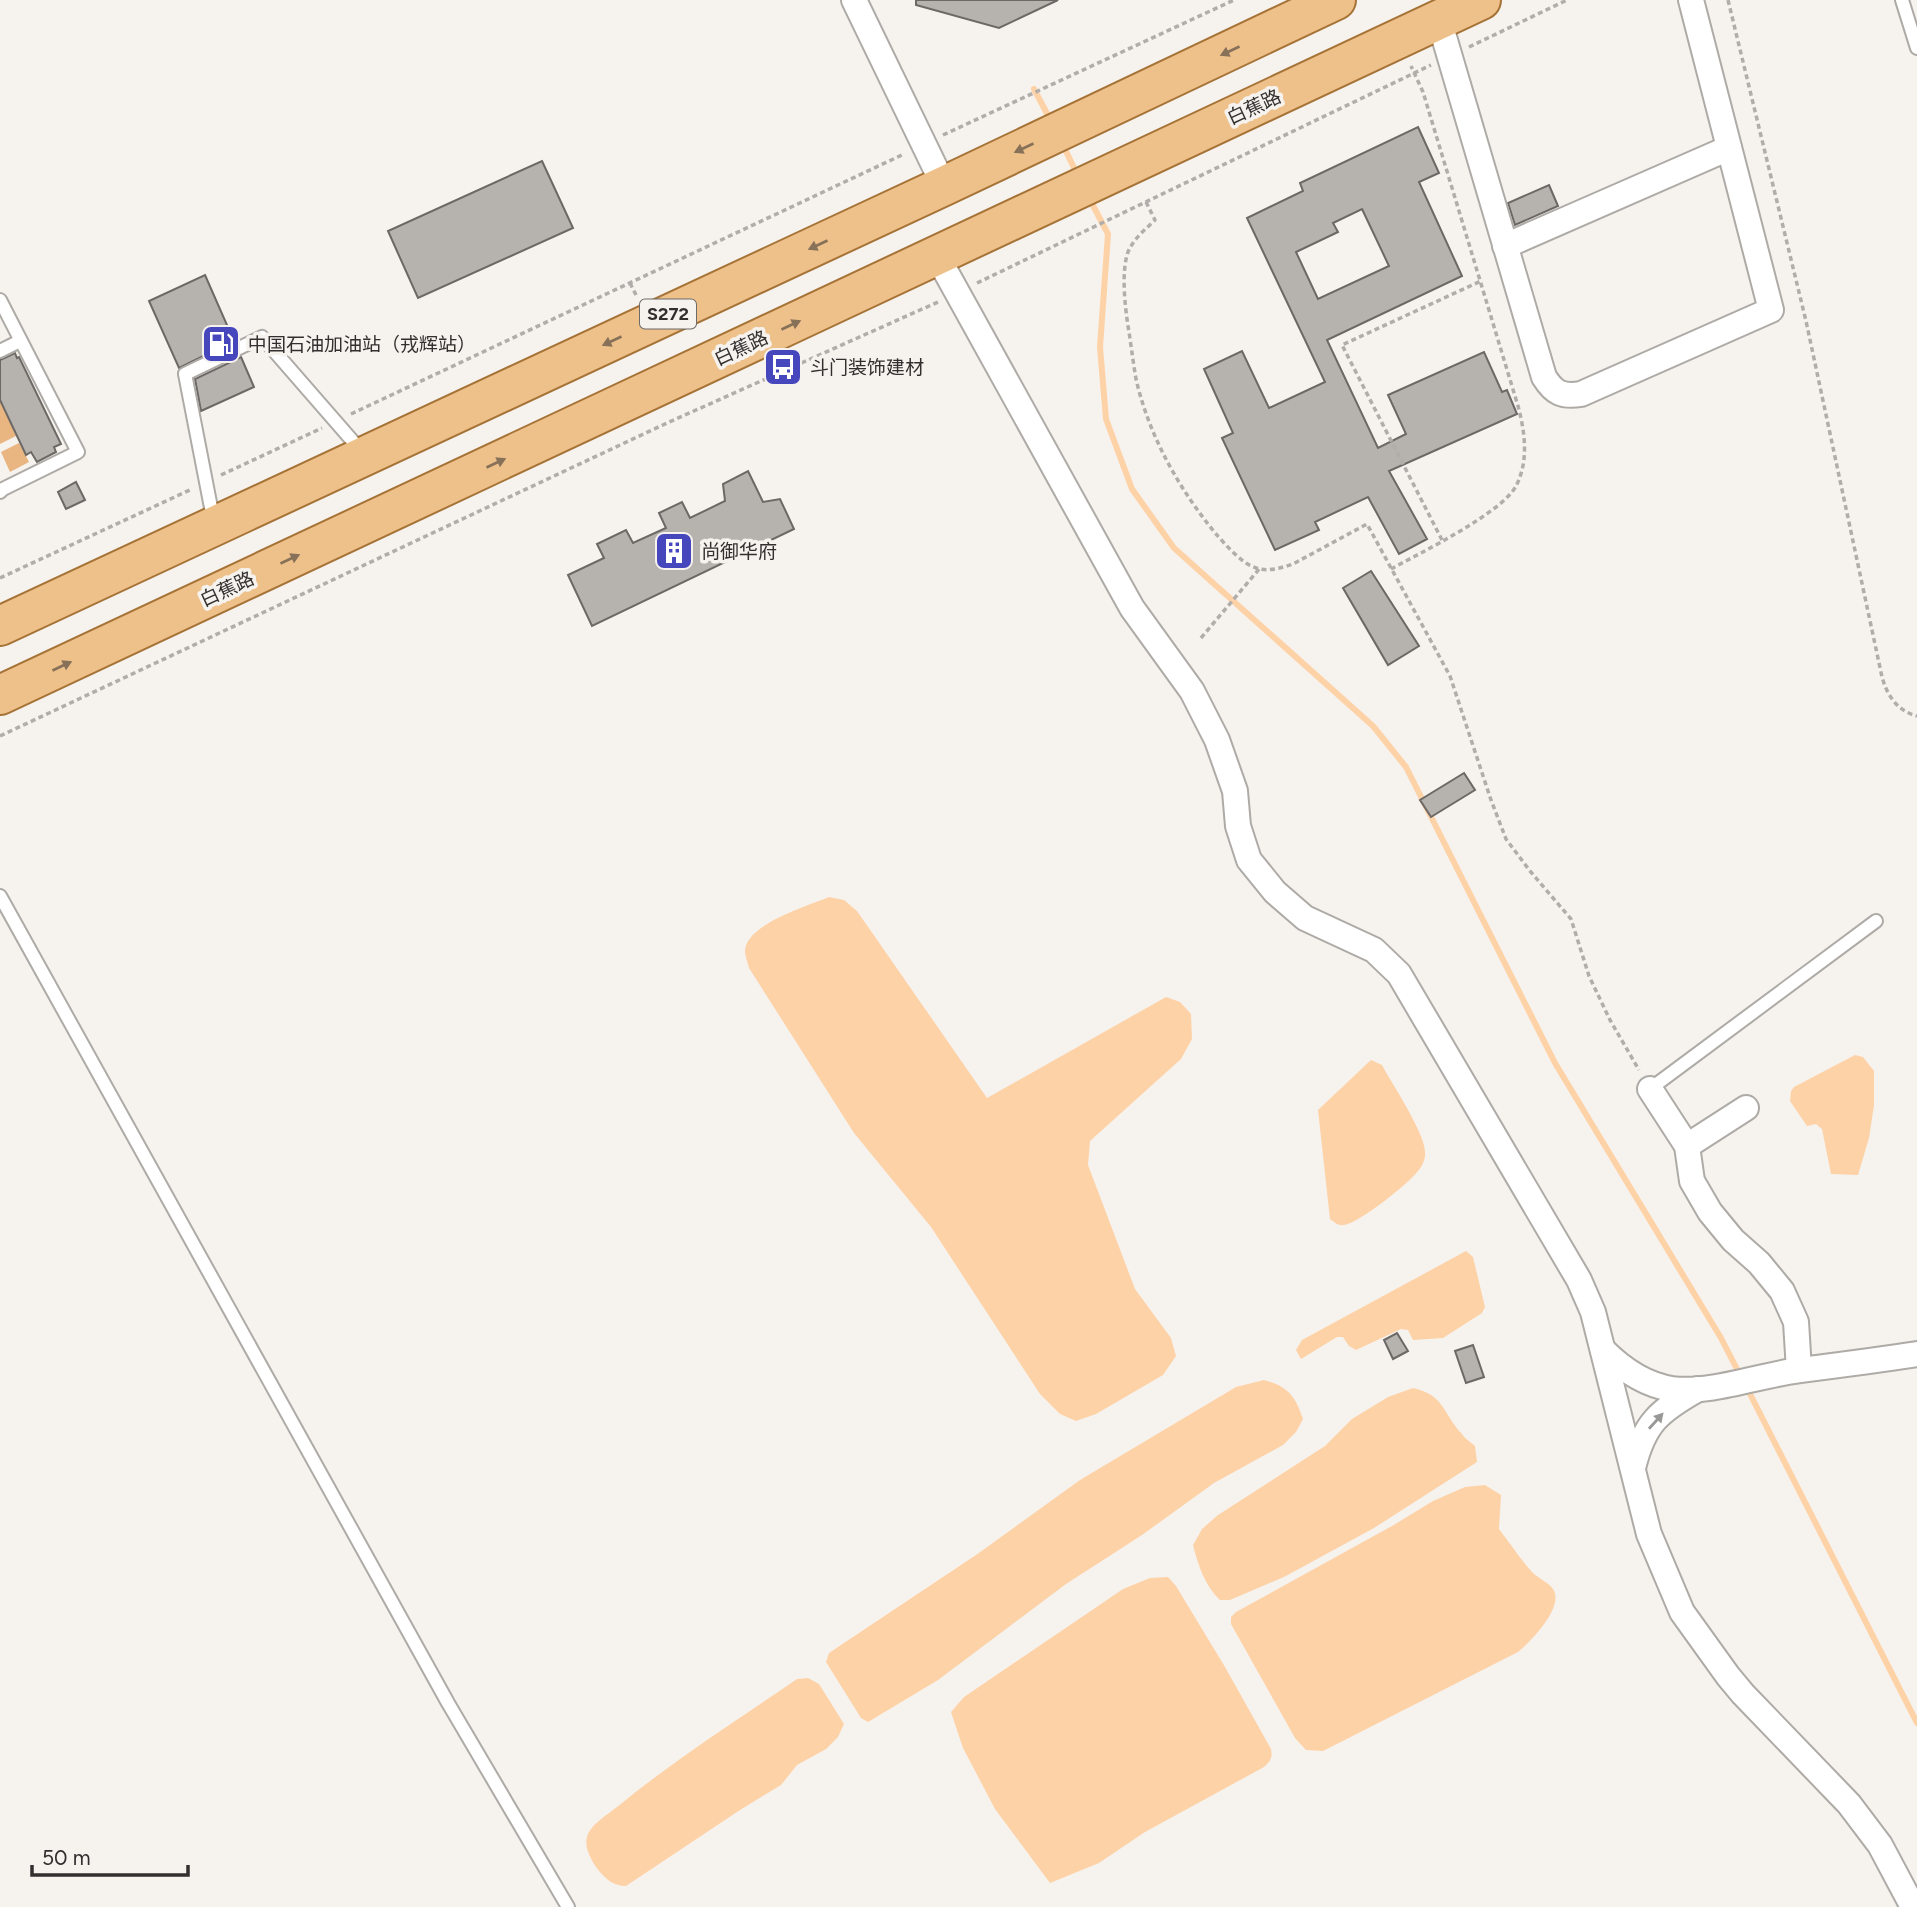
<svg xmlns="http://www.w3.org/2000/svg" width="1917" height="1907" font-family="Figtree,'Noto Sans SC',sans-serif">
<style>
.green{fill:#e9b580}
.water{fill:#fed2a7}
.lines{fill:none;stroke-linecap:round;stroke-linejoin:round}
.stream{stroke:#fed2a7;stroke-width:6}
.building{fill:#b6b2ae;stroke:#6c6865;stroke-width:2;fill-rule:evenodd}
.service-casing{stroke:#aeaba7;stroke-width:16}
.minor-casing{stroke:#aeaba7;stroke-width:28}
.primary-casing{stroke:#a67337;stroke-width:42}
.path{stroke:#b0adaa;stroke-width:3.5;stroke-dasharray:5 3.5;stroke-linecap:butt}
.service{stroke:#fff;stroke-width:12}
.minor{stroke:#fff;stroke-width:24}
.primary{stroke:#efc18a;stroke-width:38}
.oneway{fill:#877158}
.oneway2{fill:#989897}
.labels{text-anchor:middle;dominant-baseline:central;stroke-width:7;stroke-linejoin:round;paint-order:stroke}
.shield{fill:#f6f2ee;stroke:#6d6a68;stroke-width:2}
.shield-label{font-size:18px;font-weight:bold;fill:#32302f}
.street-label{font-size:19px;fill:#32302f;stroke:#f6f2ee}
.poi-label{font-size:19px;fill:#32302f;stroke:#f6f2ee;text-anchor:start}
</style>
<rect width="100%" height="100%" fill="#f6f2ee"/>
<g class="green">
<polygon points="0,401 17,424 12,426 16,436 0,444"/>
<polygon points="19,443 29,462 10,472 1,452"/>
</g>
<g class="water">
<path d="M829 897 844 900 857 911 987 1098 1166 997 1180 1002 1191 1014 1192 1039 1181 1059 1090 1141 1088 1165 1135 1289 1171 1338 1176 1356 1163 1375 1096 1414 1076 1421 1060 1414 1040 1394 931 1227 854 1133 749 968C748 963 745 956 745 951 746 924 808 906 829 897Z"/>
<polygon points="1855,1055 1863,1057 1874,1071 1874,1105 1869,1138 1858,1175 1831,1174 1822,1129 1816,1124 1807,1126 1790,1101 1791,1091 1794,1087"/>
<path d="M1371 1060 1382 1065C1392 1084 1425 1133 1425 1152 1426 1158 1422 1167 1418 1171 1408 1184 1359 1223 1344 1225 1338 1226 1334 1222 1330 1219L1318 1110Z"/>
<polygon points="1466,1251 1473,1257 1485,1307 1482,1313 1443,1338 1413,1340 1408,1330 1401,1329 1356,1350 1349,1346 1343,1337 1337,1337 1301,1359 1296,1350 1302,1340"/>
<path d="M1264 1380C1288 1386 1296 1397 1303 1419L1296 1432 1283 1445 1214 1483 1142 1535 1066 1584 938 1680 868 1722 861 1718 826 1662 829 1653 976 1555 1080 1480 1236 1387Z"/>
<path d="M1413 1388C1445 1395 1443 1414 1462 1434 1465 1439 1471 1442 1475 1446L1477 1462 1374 1528 1284 1577 1230 1600H1220C1205 1586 1198 1565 1193 1545L1202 1529 1218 1515 1325 1446 1352 1419 1388 1397Z"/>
<path d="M1485 1485 1501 1495 1499 1529C1510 1543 1520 1559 1532 1572 1538 1578 1548 1582 1553 1589 1565 1607 1530 1642 1518 1652L1323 1751 1306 1750 1295 1738 1231 1624V1617L1236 1612 1392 1526 1433 1501 1465 1487Z"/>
<path d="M1168 1577 1176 1586 1225 1667 1271 1749C1273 1757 1270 1762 1264 1767L1145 1832 1099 1863 1050 1883 995 1809 963 1748 951 1712 964 1697 1123 1589 1150 1578Z"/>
<path d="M808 1678 819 1684 844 1724 838 1737 826 1749 797 1765 781 1785 740 1810 626 1886C613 1886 604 1878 596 1867 591 1859 584 1847 587 1837 590 1825 607 1815 617 1807 674 1760 736 1721 797 1679Z"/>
</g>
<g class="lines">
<g class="stream">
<polyline points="1034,89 1051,121"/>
<polyline points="1062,143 1077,174"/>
<polyline points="1088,196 1108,234 1100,347 1106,419 1132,489 1174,548 1373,726 1406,767 1555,1063 1721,1338 1740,1375"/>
<polyline points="1747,1388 1917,1723"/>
</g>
</g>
<g class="building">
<polygon points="916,0 1058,0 999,28 916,5"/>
<path d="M1418 127 1439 173 1419 182 1462 276 1327 340 1378 448 1406 434 1388 395 1484 352 1502 392 1507 390 1517 414 1389 471 1427 539 1399 554 1368 497 1315 522 1319 530 1275 550 1222 438 1233 433 1204 369 1242 351 1269 408 1325 382 1247 218 1303 191 1300 183ZM1362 209 1389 266 1318 299 1296 252 1338 232 1333 223Z"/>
<polygon points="542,161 573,228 418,298 388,231"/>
<polygon points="1549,185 1558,206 1515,225 1508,203"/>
<polygon points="205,275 234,341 179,368 149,301"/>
<polygon points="15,353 17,358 19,357 61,444 54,447 56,452 37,462 31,452 26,455 0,400 0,360"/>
<polygon points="241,357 254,387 201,411 195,379"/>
<polygon points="748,471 763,502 780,499 794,529 592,626 568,575 604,558 597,544 626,530 633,543 666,528 659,513 682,502 690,518 725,501 723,484"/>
<polygon points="76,482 85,500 66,509 58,492"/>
<polygon points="1371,571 1419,646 1388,665 1343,588"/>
<polygon points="1464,773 1475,790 1431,817 1420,800"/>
<polygon points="1397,1333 1408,1351 1393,1359 1384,1340"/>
<polygon points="1473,1345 1484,1377 1466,1383 1455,1351"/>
</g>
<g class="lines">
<defs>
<g id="service">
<polyline points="1902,0 1917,48"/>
<polyline points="0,300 78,452 3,489 0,492"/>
<polyline points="0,351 20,341"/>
<polyline points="214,523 185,374 262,337 363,453"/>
<polyline points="0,896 448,1703 568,1907"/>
<polyline points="1650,1089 1876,921"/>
</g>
<g id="minor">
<polyline points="854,0 944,186"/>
<path d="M1439 20 1544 377C1554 393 1562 397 1581 394L1771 310 1691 0"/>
<polyline points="1505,246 1729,148"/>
<polyline points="937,256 1132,608 1192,691 1217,740 1235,791 1238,826 1249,860 1275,892 1305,918 1374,950 1399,974 1579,1280 1593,1312 1649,1534 1682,1612 1728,1676 1743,1694 1849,1804 1880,1845 1913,1907"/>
<polyline points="1650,1089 1687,1146 1692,1181 1710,1212 1733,1240 1759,1263 1782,1291 1796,1322 1799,1370"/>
<polyline points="1687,1146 1746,1108"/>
<path d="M1603 1350C1622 1369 1645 1385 1672 1389 1711 1394 1760 1375 1800 1370 1839 1365 1878 1360 1917 1354"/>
<path d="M1633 1468C1644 1423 1659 1411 1698 1389"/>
</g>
<g id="primary">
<polyline points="0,626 944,186 1336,0"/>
<polyline points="0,695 1481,0"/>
</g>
</defs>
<use href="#service" class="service-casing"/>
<use href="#minor" class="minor-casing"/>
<use href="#primary" class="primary-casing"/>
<g class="path">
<path d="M1728 0 1806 321 1882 677C1887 695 1897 711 1917 716"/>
<polyline points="1469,47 1567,0"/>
<polyline points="943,135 1234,0"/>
<path d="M1146 202 1155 220C1145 230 1134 238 1128 252 1121 272 1125 306 1128 326 1131 344 1133 362 1136 379 1149 436 1179 489 1216 534 1226 545 1241 563 1256 568 1268 572 1281 568 1293 564L1367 524 1450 676 1491 800 1506 839 1530 871 1571 919 1589 976 1610 1020 1639 1070"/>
<polyline points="630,283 637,297"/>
<polyline points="977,283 1431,65"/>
<polyline points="351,414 904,154"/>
<polyline points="221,475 322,428"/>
<polyline points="1442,540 1342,345 1481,281"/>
<path d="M1391 569C1420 553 1502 513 1516 486 1529 461 1525 432 1518 406L1423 92 1411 66"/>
<polyline points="0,578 192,489"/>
<polyline points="1201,638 1260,568"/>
<polyline points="0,736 667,423 938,302"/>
</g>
<use href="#service" class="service"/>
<use href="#minor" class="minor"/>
<use href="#primary" class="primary"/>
</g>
<defs><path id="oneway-solid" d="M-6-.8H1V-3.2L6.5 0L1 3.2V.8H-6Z" transform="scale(1.75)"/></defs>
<g class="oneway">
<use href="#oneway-solid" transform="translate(1230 51) rotate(155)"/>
<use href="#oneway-solid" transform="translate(1024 148) rotate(155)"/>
<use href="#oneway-solid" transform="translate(818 245) rotate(155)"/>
<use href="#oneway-solid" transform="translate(791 325) rotate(-25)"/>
<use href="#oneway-solid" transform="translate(612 341) rotate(155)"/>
<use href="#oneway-solid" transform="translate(496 463) rotate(-25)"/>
<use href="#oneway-solid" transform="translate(290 559) rotate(-25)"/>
<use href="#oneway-solid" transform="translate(62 666) rotate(-25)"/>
</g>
<use class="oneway2" href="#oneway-solid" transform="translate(1656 1421) rotate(-48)"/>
<defs>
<symbol id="fuel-square" viewBox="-11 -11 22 22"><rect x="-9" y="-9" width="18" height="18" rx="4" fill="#4647bc" stroke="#f6f2ee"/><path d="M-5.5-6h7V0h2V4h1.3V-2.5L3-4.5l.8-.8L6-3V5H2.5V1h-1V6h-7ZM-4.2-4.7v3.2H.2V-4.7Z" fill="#fff"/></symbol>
<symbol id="bus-square" viewBox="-11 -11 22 22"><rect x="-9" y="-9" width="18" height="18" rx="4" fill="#4647bc" stroke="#f6f2ee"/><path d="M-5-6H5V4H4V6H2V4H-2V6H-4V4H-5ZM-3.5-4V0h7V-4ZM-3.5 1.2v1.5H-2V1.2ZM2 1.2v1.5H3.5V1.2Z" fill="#fff"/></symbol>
<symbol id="building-square" viewBox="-11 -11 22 22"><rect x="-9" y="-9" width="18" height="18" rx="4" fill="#4647bc" stroke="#f6f2ee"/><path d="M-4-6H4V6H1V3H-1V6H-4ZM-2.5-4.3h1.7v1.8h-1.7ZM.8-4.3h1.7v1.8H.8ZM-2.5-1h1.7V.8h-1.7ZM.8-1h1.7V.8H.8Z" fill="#fff"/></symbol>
</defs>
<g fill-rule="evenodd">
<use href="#fuel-square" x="199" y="322" width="44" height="44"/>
<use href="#bus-square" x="761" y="345" width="44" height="44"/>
<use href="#building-square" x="652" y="529" width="44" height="44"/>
</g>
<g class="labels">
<rect class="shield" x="640" y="299.5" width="56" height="29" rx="5"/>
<g class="shield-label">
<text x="668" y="314">S272</text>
</g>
<g class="street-label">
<text transform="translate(1254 107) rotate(-25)">白蕉路</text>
<text transform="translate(741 348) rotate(-25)">白蕉路</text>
<text transform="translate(227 589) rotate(-25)">白蕉路</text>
</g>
<g class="poi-label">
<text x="248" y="344">中国石油加油站（戎辉站）</text>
<text x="810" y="367">斗门装饰建材</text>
<text x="701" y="551">尚御华府</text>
</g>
</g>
<path d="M32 1865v10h156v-10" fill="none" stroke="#32302f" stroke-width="3.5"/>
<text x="42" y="1865" font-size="21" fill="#32302f" stroke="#f6f2ee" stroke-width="5" paint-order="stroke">50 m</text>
</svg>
